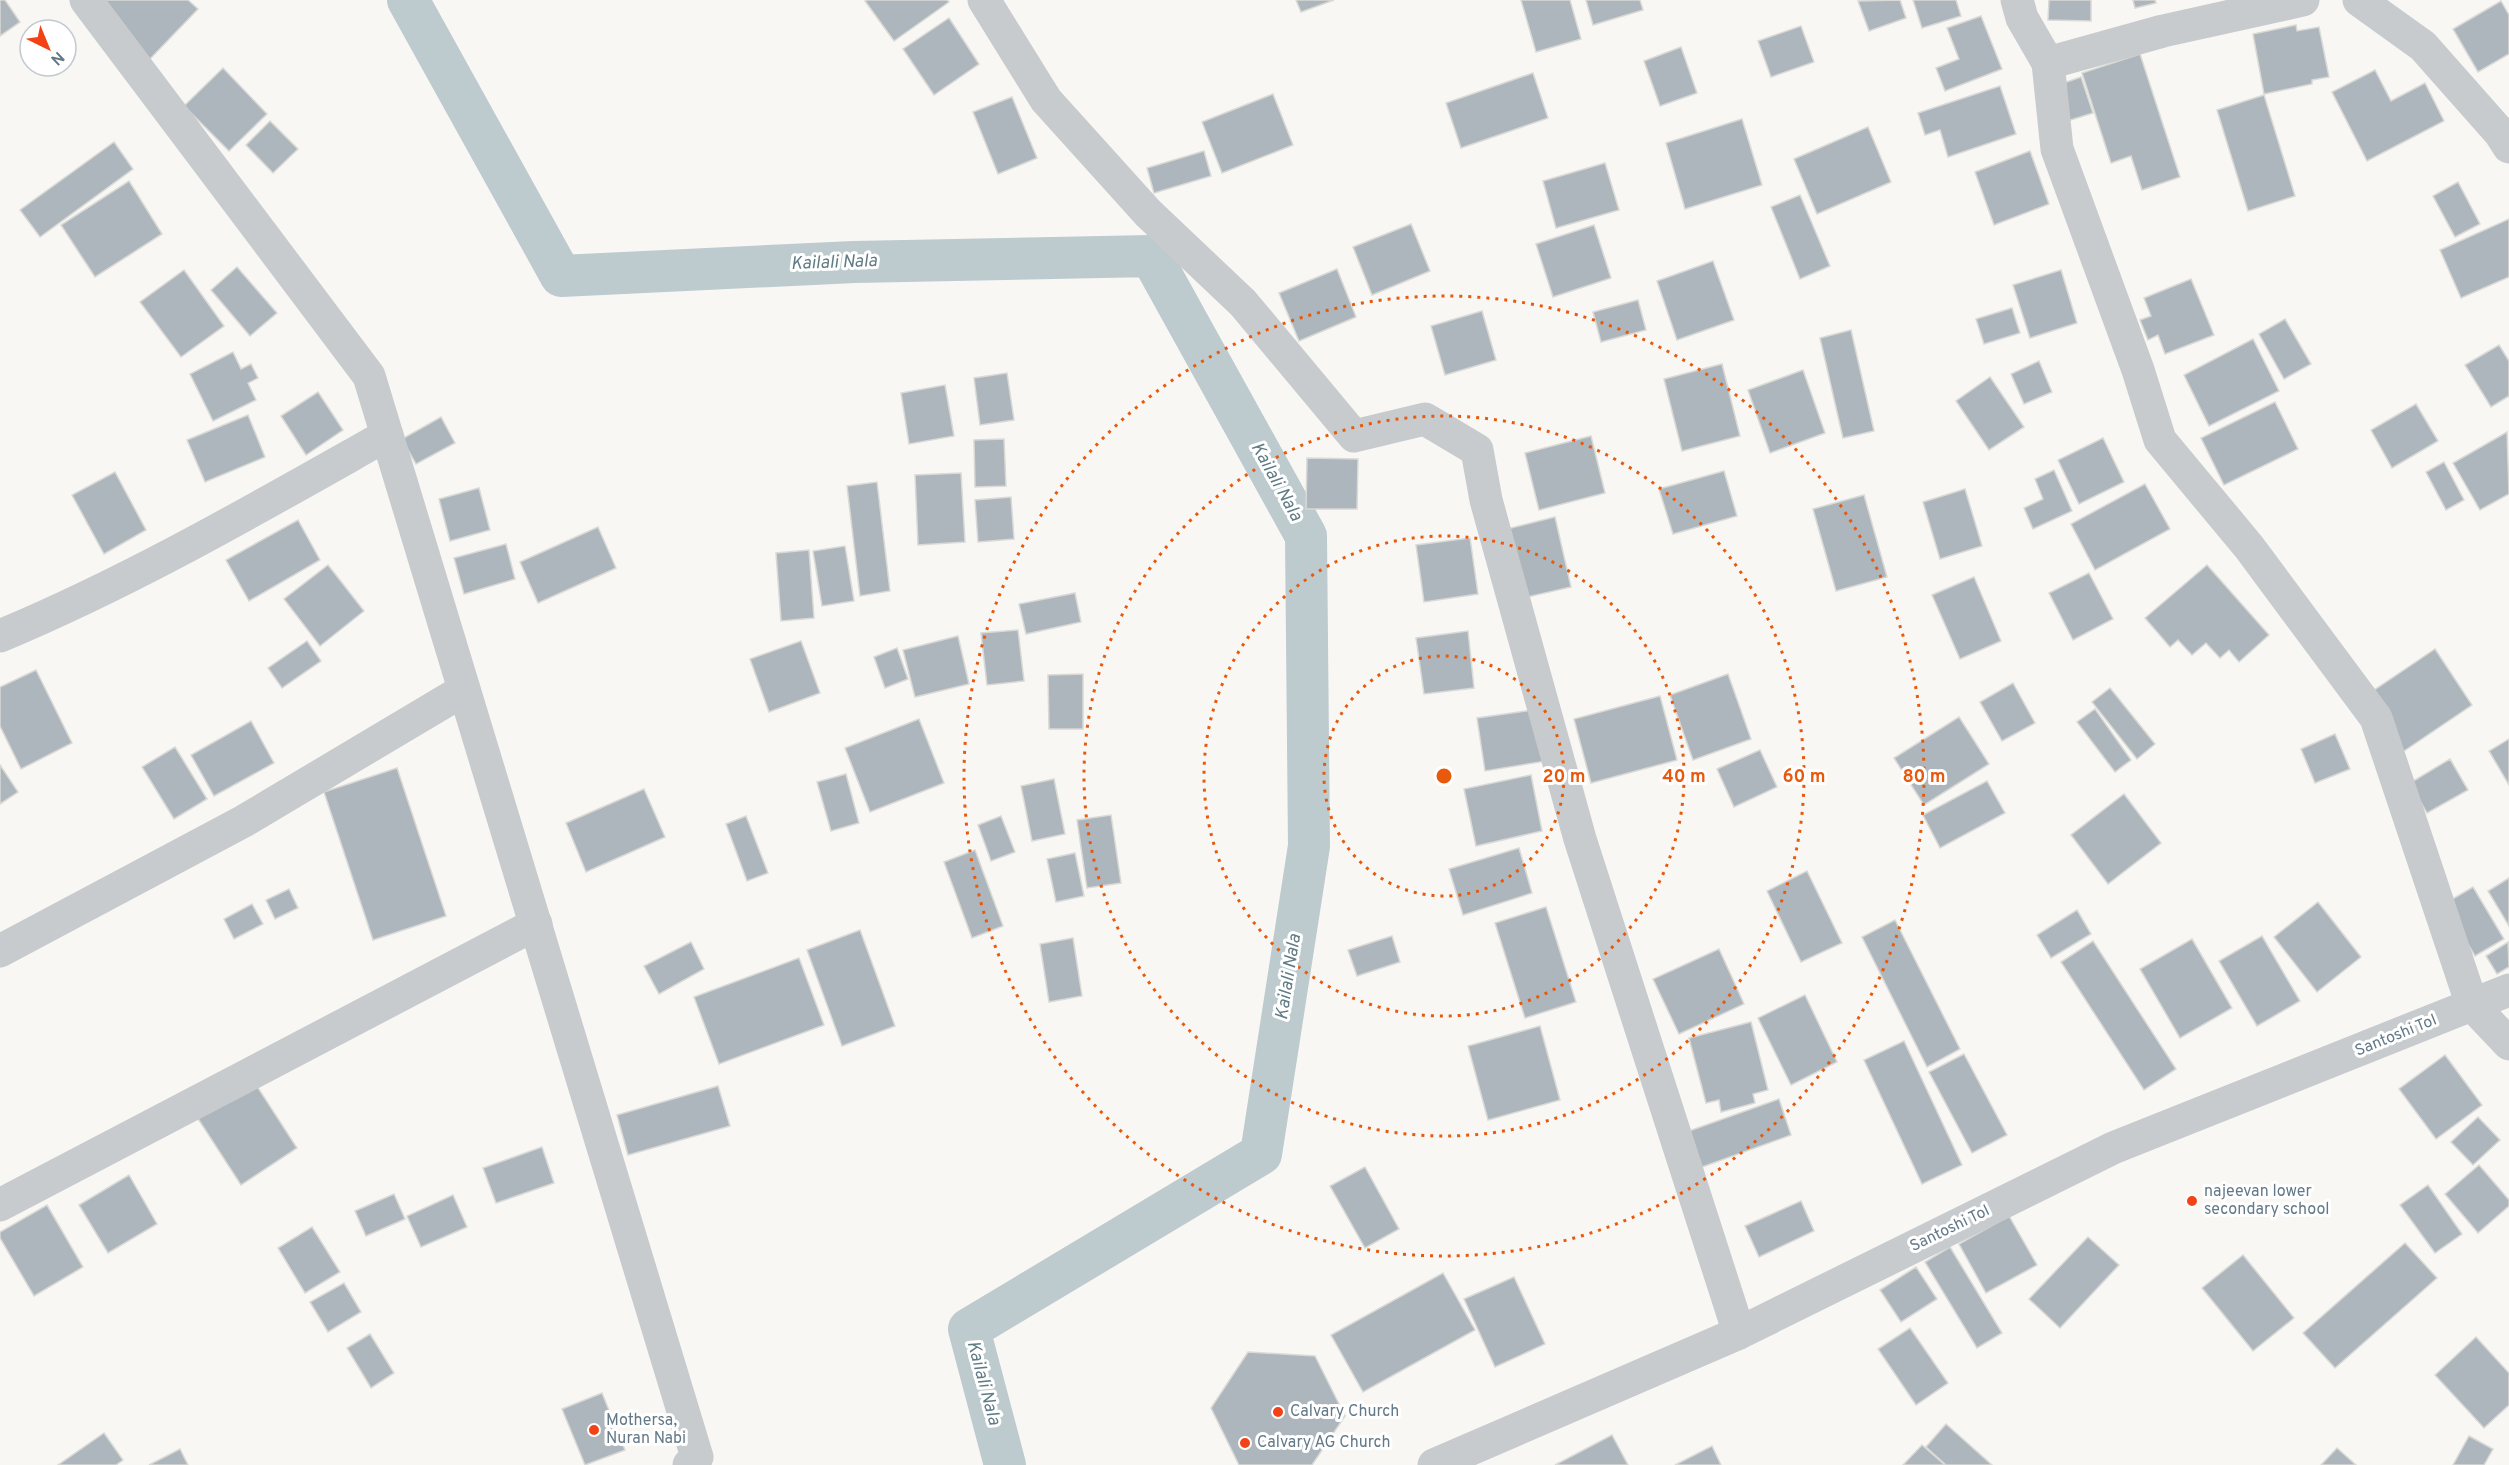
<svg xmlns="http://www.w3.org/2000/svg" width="2509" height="1465" font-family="Overpass,sans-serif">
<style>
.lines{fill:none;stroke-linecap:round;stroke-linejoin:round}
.canal{stroke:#bdcace;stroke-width:42}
.building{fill:#adb6bc;stroke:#d9d9d6;stroke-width:1.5}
.minor{stroke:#c7cbce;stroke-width:33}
.ring{fill:none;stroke:#e8590c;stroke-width:3;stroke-dasharray:3 6}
.poi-dot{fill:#f44217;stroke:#fff;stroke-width:2}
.labels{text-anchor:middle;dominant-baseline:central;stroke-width:6;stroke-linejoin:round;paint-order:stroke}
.street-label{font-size:16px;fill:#637988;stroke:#fff}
.poi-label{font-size:16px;fill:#637988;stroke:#fff;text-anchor:start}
.water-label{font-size:18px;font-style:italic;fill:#5f7b84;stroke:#fff}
.centre{fill:#e8590c;stroke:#fff;stroke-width:3}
.ring-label{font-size:18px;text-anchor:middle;font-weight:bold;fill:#e8590c;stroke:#fff;stroke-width:6;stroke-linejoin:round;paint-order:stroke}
</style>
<rect width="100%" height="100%" fill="#f8f7f4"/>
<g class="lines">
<polyline class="canal" points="408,0 561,276 854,262 1151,256 1306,536 1309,846 1261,1154 969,1329 1005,1465"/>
</g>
<g class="building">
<polygon points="0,0 5,0 20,22 0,36"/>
<polygon points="88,0 188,0 198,9 149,60"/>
<polygon points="867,0 947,0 949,2 894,41 865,1"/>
<polygon points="1296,0 1334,0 1301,12"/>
<polygon points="1521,0 1570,0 1581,39 1536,52"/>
<polygon points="1586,0 1640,0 1643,10 1593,25"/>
<polygon points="1900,0 1906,18 1869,31 1858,1"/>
<polygon points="1913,0 1956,0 1961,16 1922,28"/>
<polygon points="2049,0 2091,0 2091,21 2048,20"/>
<polygon points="2133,0 2155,0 2156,3 2135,8"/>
<polygon points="2501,1 2509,15 2509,54 2478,72 2453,29"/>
<polygon points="1981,16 2002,69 1945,91 1936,68 1959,59 1947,28"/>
<polygon points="949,18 979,64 934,95 903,49"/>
<polygon points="2296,25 2297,31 2319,27 2329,77 2312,80 2312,84 2264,94 2253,34"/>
<polygon points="1801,26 1814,62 1771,77 1758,41"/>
<polygon points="1681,47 1697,93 1660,106 1644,61"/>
<polygon points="2140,54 2180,177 2142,190 2131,156 2111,163 2082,73"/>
<polygon points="223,68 267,114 229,151 184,106"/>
<polygon points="2375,70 2391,101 2425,83 2444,121 2367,161 2332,92"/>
<polygon points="1533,73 1548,118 1461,148 1446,103"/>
<polygon points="2081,77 2093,113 2064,122 2052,87"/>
<polygon points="2000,86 2016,134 1948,157 1940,130 1925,135 1918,113"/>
<polygon points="1273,94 1293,145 1222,173 1202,122"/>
<polygon points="2264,95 2295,196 2248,211 2217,110"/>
<polygon points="1012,97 1037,158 998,174 973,112"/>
<polygon points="1742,119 1762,185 1685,209 1666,143"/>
<polygon points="270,121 298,149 273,173 246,145"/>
<polygon points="1868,127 1891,182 1817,214 1794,159"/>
<polygon points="114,142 133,169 40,237 20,210"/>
<polygon points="1204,151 1211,176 1154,193 1147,168"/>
<polygon points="2030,151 2049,204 1994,225 1975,172"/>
<polygon points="1605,163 1619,210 1556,228 1543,181"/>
<polygon points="129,181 162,234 95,277 61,225"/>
<polygon points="2458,182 2480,224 2455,237 2433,196"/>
<polygon points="1800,195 1830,266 1800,279 1771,207"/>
<polygon points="2509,219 2509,277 2461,298 2440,250"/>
<polygon points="1411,224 1430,271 1372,295 1353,247"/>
<polygon points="1594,225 1611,278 1553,297 1536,244"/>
<polygon points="1713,261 1734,320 1677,340 1657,281"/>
<polygon points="237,267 277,313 250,336 211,290"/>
<polygon points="1337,269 1356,317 1299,341 1279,293"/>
<polygon points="184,270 224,326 181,357 140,302"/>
<polygon points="2061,270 2077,323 2030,338 2013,285"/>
<polygon points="2191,279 2214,335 2165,354 2158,335 2148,340 2140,320 2151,316 2144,298"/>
<polygon points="1638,300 1646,330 1601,342 1593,312"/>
<polygon points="2012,308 2020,333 1984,344 1976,319"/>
<polygon points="1482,311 1496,360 1445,375 1431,326"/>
<polygon points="2285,319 2311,364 2284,379 2259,334"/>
<polygon points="1851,330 1874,431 1843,438 1820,338"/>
<polygon points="2253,339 2279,391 2209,426 2184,375"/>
<polygon points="2499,345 2509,361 2509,396 2491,407 2465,365"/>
<polygon points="233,352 241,369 251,364 258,378 248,383 256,400 213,421 190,374"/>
<polygon points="2039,361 2052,392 2024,404 2011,374"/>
<polygon points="1722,364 1740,436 1682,451 1664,379"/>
<polygon points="1803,370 1825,433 1770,453 1748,390"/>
<polygon points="1007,373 1014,420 980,425 974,378"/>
<polygon points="1990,377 2024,427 1989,450 1956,401"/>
<polygon points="945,385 954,436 909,444 901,393"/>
<polygon points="318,392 343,430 306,455 281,416"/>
<polygon points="2275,402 2298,449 2224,485 2201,438"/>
<polygon points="2416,404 2438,441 2392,468 2371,430"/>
<polygon points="248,415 265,457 205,482 187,440"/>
<polygon points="441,417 455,443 416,464 402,439"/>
<polygon points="2507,432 2509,494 2480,510 2453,463"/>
<polygon points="1591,436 1605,493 1539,510 1525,453"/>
<polygon points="2103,438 2124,482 2079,504 2058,460"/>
<polygon points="1004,439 1006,486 975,487 974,440"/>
<polygon points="1307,458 1358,459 1357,509 1306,509"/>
<polygon points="2444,462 2464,500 2446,510 2426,472"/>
<polygon points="2054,470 2072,511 2033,529 2024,508 2043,499 2035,479"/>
<polygon points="1724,471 1737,516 1673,534 1659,489"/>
<polygon points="115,472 146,530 104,554 72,495"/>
<polygon points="961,473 965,542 918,545 915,475"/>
<polygon points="877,482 890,591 860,596 847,486"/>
<polygon points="2145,484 2170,529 2095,570 2071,524"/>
<polygon points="479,488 490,530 450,541 439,499"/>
<polygon points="1965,489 1982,546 1940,559 1923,502"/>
<polygon points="1864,495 1887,577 1836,591 1813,509"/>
<polygon points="1011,497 1014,539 978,542 975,500"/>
<polygon points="1555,517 1571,587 1523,598 1507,529"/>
<polygon points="298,520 320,560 249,601 226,560"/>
<polygon points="598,527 616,568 538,603 520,562"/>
<polygon points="1470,538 1478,594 1424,602 1416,545"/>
<polygon points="506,544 515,579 464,594 454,558"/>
<polygon points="845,546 854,601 822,606 813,551"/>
<polygon points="809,550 814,618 781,621 776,553"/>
<polygon points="328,565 364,611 320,646 284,599"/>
<polygon points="2207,565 2269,635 2239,662 2229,650 2220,658 2206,643 2192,655 2178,640 2170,647 2145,618"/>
<polygon points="2089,573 2113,619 2073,640 2049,593"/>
<polygon points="1974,577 2001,641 1960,659 1932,595"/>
<polygon points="1075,593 1081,622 1026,634 1019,604"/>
<polygon points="1018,630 1024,681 987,685 981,633"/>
<polygon points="1468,631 1474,688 1424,694 1416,638"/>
<polygon points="958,636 969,684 915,697 903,650"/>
<polygon points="307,641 321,661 282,688 268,668"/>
<polygon points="801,641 820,693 769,712 750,659"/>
<polygon points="897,648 908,679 885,688 874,657"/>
<polygon points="2435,649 2472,705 2401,753 2364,697"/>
<polygon points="36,670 72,743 21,769 0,726 0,687"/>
<polygon points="1083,674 1083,729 1049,729 1048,675"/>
<polygon points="1728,674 1751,739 1693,760 1670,695"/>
<polygon points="2013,683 2035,723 2002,741 1980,702"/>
<polygon points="2110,688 2155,744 2137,759 2092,702"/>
<polygon points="1660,696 1677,760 1591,783 1574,719"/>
<polygon points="1539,709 1546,761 1485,771 1477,718"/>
<polygon points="2095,709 2131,760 2115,772 2077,722"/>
<polygon points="1959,717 1989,764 1924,805 1894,758"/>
<polygon points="919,719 944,783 870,812 845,748"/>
<polygon points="251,721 274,763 214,796 191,755"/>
<polygon points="2335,734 2350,769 2315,783 2301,749"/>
<polygon points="2509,739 2509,785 2489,751"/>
<polygon points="175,747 207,799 174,819 142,767"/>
<polygon points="1760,750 1777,787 1734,807 1717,769"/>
<polygon points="2450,759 2468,790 2427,813 2410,783"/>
<polygon points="0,765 18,792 0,804"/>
<polygon points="397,768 446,916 373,940 324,792"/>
<polygon points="846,774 859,823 831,831 817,782"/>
<polygon points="1531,775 1542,831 1476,846 1464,789"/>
<polygon points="1054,779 1065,834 1032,841 1021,786"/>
<polygon points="1987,781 2005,813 1940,848 1923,815"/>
<polygon points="644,789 665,837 586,872 566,823"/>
<polygon points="2124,794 2161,843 2108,884 2071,835"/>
<polygon points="1111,815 1121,883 1087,888 1077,820"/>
<polygon points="746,816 768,873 747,881 726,824"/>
<polygon points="1001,816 1015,852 991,861 978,825"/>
<polygon points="1519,848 1532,893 1463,915 1449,869"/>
<polygon points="975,850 1003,926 972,938 944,862"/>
<polygon points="1075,853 1084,896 1056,902 1047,859"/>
<polygon points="1807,871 1842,943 1801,962 1767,891"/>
<polygon points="2509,878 2509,926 2488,891"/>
<polygon points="2473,887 2504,939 2475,956 2444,904"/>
<polygon points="289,889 298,908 275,919 266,900"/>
<polygon points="2318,902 2361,957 2317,992 2274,937"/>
<polygon points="252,904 263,924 234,939 224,919"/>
<polygon points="1546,907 1576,1002 1525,1018 1495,923"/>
<polygon points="2077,910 2091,934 2051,958 2037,935"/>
<polygon points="1895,920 1960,1049 1927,1067 1862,937"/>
<polygon points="860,930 895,1026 842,1046 807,950"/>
<polygon points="1392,936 1400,962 1357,976 1348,950"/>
<polygon points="2262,936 2300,1001 2257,1026 2219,961"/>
<polygon points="1073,938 1082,996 1049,1002 1040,944"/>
<polygon points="2192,939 2232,1008 2180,1038 2140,969"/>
<polygon points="2093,941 2176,1069 2144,1090 2061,962"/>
<polygon points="691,942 704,969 659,994 644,966"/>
<polygon points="2508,942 2509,967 2497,974 2486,956"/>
<polygon points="1719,949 1744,1004 1679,1034 1653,979"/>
<polygon points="799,958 824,1025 719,1064 694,997"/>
<polygon points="1805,995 1837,1062 1791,1085 1758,1018"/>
<polygon points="1751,1022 1768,1090 1753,1094 1755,1103 1721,1112 1719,1100 1706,1103 1689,1038"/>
<polygon points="1540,1026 1560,1100 1488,1120 1468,1046"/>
<polygon points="1904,1041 1962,1165 1922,1184 1864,1060"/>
<polygon points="1964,1054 2007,1135 1972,1153 1929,1072"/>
<polygon points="2445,1055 2482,1105 2436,1139 2399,1089"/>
<polygon points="251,1077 297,1148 241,1185 195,1114"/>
<polygon points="718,1086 730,1126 628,1155 617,1115"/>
<polygon points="1779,1099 1791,1135 1702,1167 1689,1131"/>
<polygon points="2478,1117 2500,1140 2473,1165 2451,1142"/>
<polygon points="542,1147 554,1183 496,1203 483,1168"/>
<polygon points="2479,1165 2509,1200 2509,1206 2478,1233 2445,1194"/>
<polygon points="1365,1167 1399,1229 1365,1248 1330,1186"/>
<polygon points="129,1175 157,1224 108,1253 79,1205"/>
<polygon points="2428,1185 2462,1234 2435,1253 2400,1205"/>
<polygon points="394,1194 405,1219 366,1236 355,1211"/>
<polygon points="453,1195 467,1227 421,1247 407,1216"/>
<polygon points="1801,1201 1814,1231 1759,1257 1745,1226"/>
<polygon points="47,1205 83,1267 34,1296 0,1238 0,1232"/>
<polygon points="2009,1216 2037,1265 1986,1293 1959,1244"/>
<polygon points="312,1227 340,1272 305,1293 278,1248"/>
<polygon points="2088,1237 2119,1265 2060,1328 2029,1299"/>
<polygon points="2405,1243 2437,1278 2335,1368 2303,1333"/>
<polygon points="1950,1247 2002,1333 1977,1348 1925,1262"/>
<polygon points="2243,1255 2294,1318 2253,1351 2202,1288"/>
<polygon points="1916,1267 1937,1299 1901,1322 1880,1290"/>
<polygon points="1443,1273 1475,1330 1363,1392 1331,1335"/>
<polygon points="1514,1277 1545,1344 1495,1367 1464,1299"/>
<polygon points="344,1283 361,1312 328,1332 310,1302"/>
<polygon points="1910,1328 1948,1383 1916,1405 1878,1349"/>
<polygon points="370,1334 394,1373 371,1388 347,1348"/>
<polygon points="2476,1337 2509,1373 2509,1405 2484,1428 2435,1375"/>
<polygon points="1248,1352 1315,1356 1345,1416 1312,1465 1239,1465 1211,1408"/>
<polygon points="602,1393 625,1450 585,1465 562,1409"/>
<polygon points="1946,1424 1992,1465 1946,1465 1926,1447"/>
<polygon points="104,1433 123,1460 116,1465 58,1465"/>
<polygon points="1612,1435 1628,1465 1555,1465"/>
<polygon points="2469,1436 2493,1449 2484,1465 2453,1465"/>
<polygon points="1922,1445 1945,1465 1903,1465"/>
<polygon points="1712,1446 1721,1465 1675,1465"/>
<polygon points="2337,1448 2356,1465 2321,1465"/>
<polygon points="180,1449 188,1465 149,1465"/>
</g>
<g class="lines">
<g class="minor">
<polyline points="86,0 369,376 697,1457 689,1465"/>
<polyline points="984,0 1046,100 1148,213 1243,303 1354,436 1425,419 1477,450 1486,500 1580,839 1739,1333"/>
<polyline points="2017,0 2022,18 2048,63 2057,149 2138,370 2160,440 2249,547 2376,718 2472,1005 2509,1044"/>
<polyline points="2359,0 2423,46 2500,133 2509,147"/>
<polyline points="2048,63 2163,31 2303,0"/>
<path d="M0 636C134 580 261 506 387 435"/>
<polyline points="0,951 244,821 464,690"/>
<polyline points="0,1205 536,924"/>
<polyline points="1434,1465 1739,1333 2113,1148 2509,990"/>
</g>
</g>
<g class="ring">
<circle cx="1444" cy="776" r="120"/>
<circle cx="1444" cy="776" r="240"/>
<circle cx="1444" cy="776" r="360"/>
<circle cx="1444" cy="776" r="480"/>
</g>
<g class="poi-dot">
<circle cx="2192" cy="1201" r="6"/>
<circle cx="1278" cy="1412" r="6"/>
<circle cx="594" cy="1430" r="6"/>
<circle cx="1245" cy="1443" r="6"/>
</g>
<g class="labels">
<g class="street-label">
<text transform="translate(2396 1036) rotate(-22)">Santoshi Tol</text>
<text transform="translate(1950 1229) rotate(-26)">Santoshi Tol</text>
</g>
<g class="poi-label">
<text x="2204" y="1192">najeevan lower<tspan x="2204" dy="18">secondary school</tspan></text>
<text x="1290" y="1412">Calvary Church</text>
<text x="606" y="1421">Mothersa,<tspan x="606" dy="18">Nuran Nabi</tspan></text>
<text x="1257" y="1443">Calvary AG Church</text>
</g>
<g class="water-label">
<text transform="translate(834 263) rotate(-2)">Kailali Nala</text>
<text transform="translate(1276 482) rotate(61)">Kailali Nala</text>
<text transform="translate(1289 977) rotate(-81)">Kailali Nala</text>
<text transform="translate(983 1383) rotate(75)">Kailali Nala</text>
</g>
</g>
<circle cx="1444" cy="776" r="9" class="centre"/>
<g class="ring-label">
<text x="1564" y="782">20 m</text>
<text x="1684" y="782">40 m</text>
<text x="1804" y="782">60 m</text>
<text x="1924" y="782">80 m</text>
</g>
<g transform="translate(48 48) rotate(137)"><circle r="28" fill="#ffffff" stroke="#c1c9cf" stroke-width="1.5"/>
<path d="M0-4.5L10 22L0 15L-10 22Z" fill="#f44217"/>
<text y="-9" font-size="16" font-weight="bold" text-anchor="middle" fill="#637988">N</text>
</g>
</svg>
